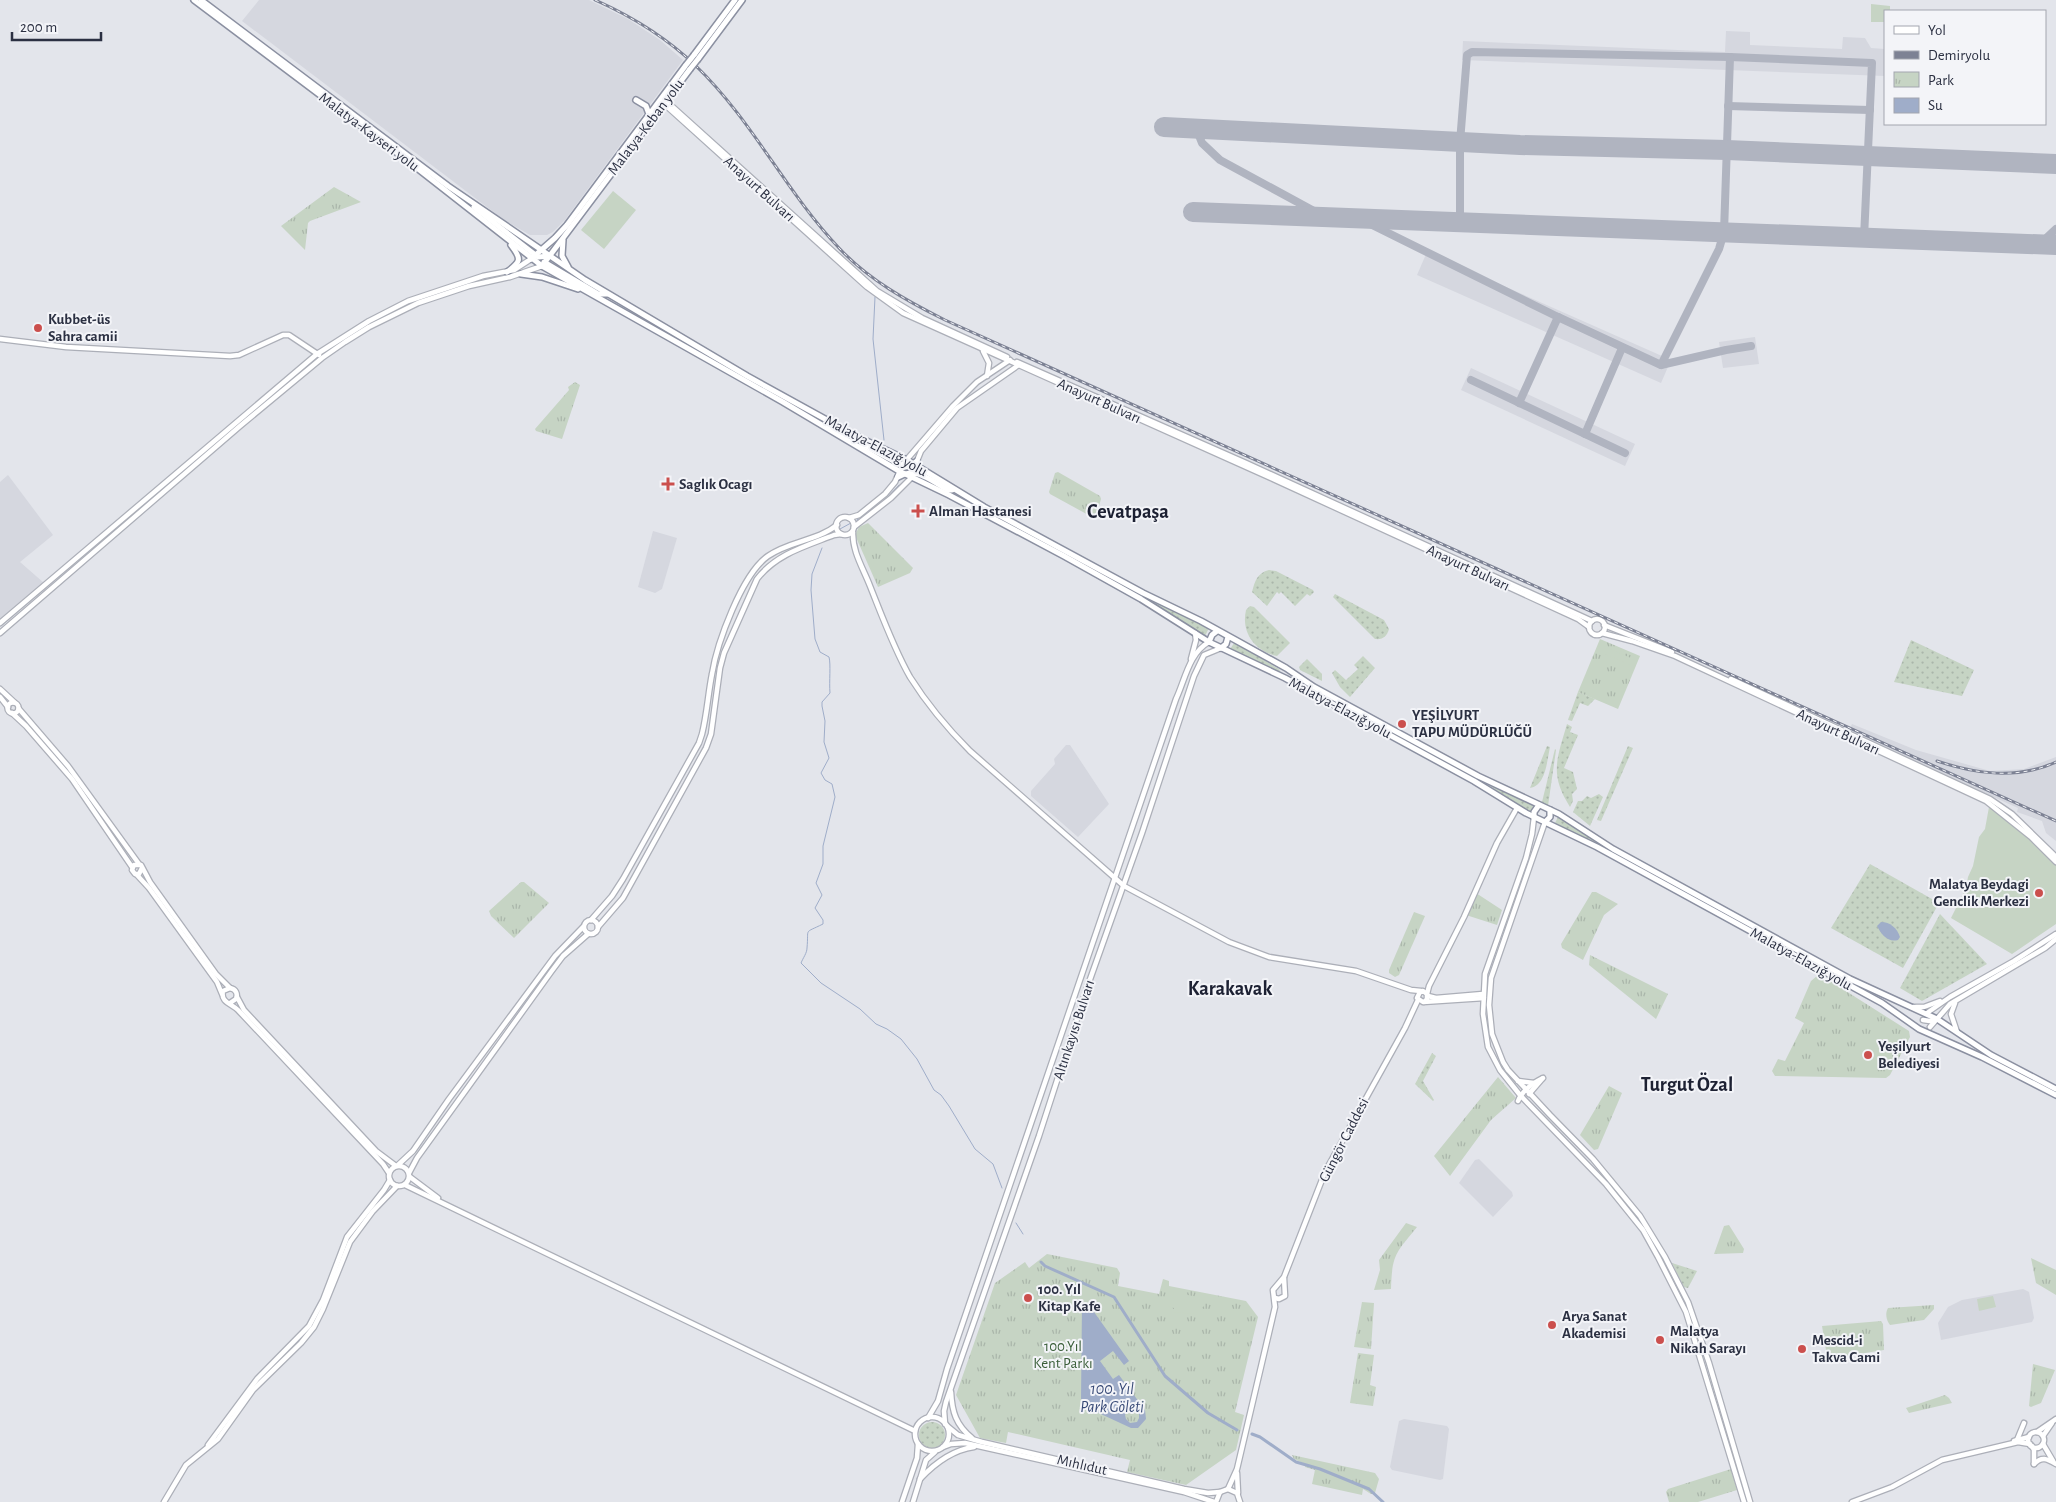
<svg xmlns="http://www.w3.org/2000/svg" width="2056" height="1502" font-family="'Alegreya Sans',sans-serif">
<style>
.built{fill:#d5d7df}
.grass{fill:url(#grass-dots)}
.park{fill:url(#park-tufts)}
.pitch{fill:#c6d4c4}
.water{fill:#9fadc9;fill-rule:evenodd}
.lines{fill:none;stroke-linecap:round;stroke-linejoin:round}
.stream{stroke:#9fadc9;stroke-width:1}
.canal{stroke:#9fadc9;stroke-width:3}
.taxiway{stroke:#b0b4c0;stroke-width:8}
.runway{stroke:#b0b4c0;stroke-width:20}
.secondary-casing{stroke:#acafb8;stroke-width:7}
.trunk-casing{stroke:#8b90a1;stroke-width:8}
.secondary{stroke:#fff;stroke-width:4.5}
.trunk{stroke:#fff;stroke-width:5}
.rail-casing{stroke:#7d8294;stroke-width:3}
.rail{stroke:#f3f4f8;stroke-width:1;stroke-dasharray:4;stroke-linecap:butt}
.trunk-bridge-casing{stroke:#8b90a1;stroke-width:8;stroke-linecap:butt}
.trunk-bridge{stroke:#fff;stroke-width:5}
.poi-dot{fill:#cb4f4d;stroke:#f3f4f8;stroke-width:2}
.labels{text-anchor:middle;dominant-baseline:central;stroke-width:4;stroke-linejoin:round;paint-order:stroke}
.street-label{font-size:15px;fill:#2b3042;stroke:#f3f4f8}
.poi-label{font-size:15px;font-weight:bold;fill:#2b3042;stroke:#f3f4f8;text-anchor:start}
.park-label{font-size:15px;fill:#3a5e39;stroke:#f3f4f8}
.water-label{font-size:16px;font-style:italic;fill:#364875;stroke:#f3f4f8}
.district-label{font-size:20px;font-weight:bold;fill:#1d2133;stroke:#f3f4f8}
</style>
<defs>
<pattern id="grass-dots" width="8" height="8" patternUnits="userSpaceOnUse" patternTransform="scale(1.25)"><rect width="8" height="8" fill="#c6d4c4"/><path d="M2 2h.1M6 6h.1" fill="none" stroke="#aab6aa" stroke-width="1.8" stroke-linecap="round"/></pattern>
<pattern id="park-tufts" width="24" height="20" patternUnits="userSpaceOnUse" patternTransform="scale(1.25)"><rect width="24" height="20" fill="#c6d4c4"/><path d="M3 7l-1-3M5 7V3M7 7l1-3M15 17l-1-3M17 17v-4M19 17l1-3" fill="none" stroke="#aab6aa"/></pattern>
</defs>
<rect width="100%" height="100%" fill="#e3e5eb"/>
<g class="built">
<polygon points="259,0 589,0 628,19 660,40 683,60 565,220 553,232 547,235 530,235 504,220 242,21"/>
<polygon points="1726,31 1750,32 1750,45 1842,49 1843,37 1865,38 1871,48 1885,49 1885,76 1462,60 1463,41 1725,52"/>
<polygon points="1427,252 1671,360 1661,383 1417,275"/>
<polygon points="1755,337 1759,364 1723,368 1719,342"/>
<polygon points="1471,368 1635,444 1625,466 1461,390"/>
<polygon points="8,475 53,535 20,562 44,583 0,621 0,482"/>
<polygon points="653,531 677,538 662,589 655,593 638,587"/>
<polygon points="1852,724 1916,750 1990,771 2024,769 2056,757 2056,841 2046,833 2042,821 2017,812 2018,808 1848,732"/>
<polygon points="1066,745 1070,745 1109,804 1078,837 1031,796 1031,791 1055,764 1054,759"/>
<polygon points="1479,1159 1512,1192 1513,1196 1493,1217 1459,1183 1475,1160"/>
<polygon points="2023,1289 2029,1292 2034,1318 2032,1322 1941,1340 1938,1323 1948,1307 1962,1300"/>
<polygon points="1404,1419 1447,1426 1449,1429 1443,1479 1440,1480 1392,1470 1390,1467 1399,1421"/>
</g>
<g class="grass">
<path d="M1269 570 1276 571 1313 590 1314 592 1310 596 1307 594 1295 606 1281 592 1279 594 1277 592 1267 606 1252 592C1255 581 1257 573 1269 570Z"/>
<path d="M1335 594 1384 620 1389 629C1387 636 1383 640 1375 639L1333 597Z"/>
<polygon points="1152,600 1209,628 1205,636 1151,602"/>
<path d="M1250 606 1254 607 1290 643 1277 656C1254 651 1241 632 1246 610Z"/>
<polygon points="1911,640 1974,670 1962,696 1894,682"/>
<polygon points="1235,642 1280,670 1279,672 1230,649"/>
<polygon points="1363,656 1375,668 1350,697 1340,687 1332,673 1335,670 1346,680 1358,669 1354,665"/>
<polygon points="1307,659 1322,674 1322,681 1300,670 1299,667"/>
<polygon points="1578,692 1595,699 1588,706 1580,703 1572,721 1568,720"/>
<path d="M1567 724 1572 727 1570 732 1578 735 1564 768 1573 772 1577 789 1572 794 1573 801 1570 807C1549 774 1557 759 1567 724Z"/>
<path d="M1547 746 1550 747C1547 760 1546 786 1530 788Z"/>
<polygon points="1628,746 1633,748 1601,821 1597,820 1594,827"/>
<polygon points="1555,749 1556,750 1548,806 1542,802"/>
<polygon points="1476,777 1534,805 1530,812"/>
<polygon points="1599,794 1603,797 1590,826 1573,812 1578,801 1582,801 1587,796 1591,798"/>
<polygon points="1558,817 1610,850 1610,851 1554,825"/>
<polygon points="1870,864 1939,903 1903,968 1831,928"/>
<polygon points="1940,914 1987,964 1922,1001 1900,988"/>
<polygon points="1432,1053 1436,1056 1423,1081 1434,1100 1433,1101 1415,1084"/>
<polygon points="1672,1263 1697,1271 1688,1288 1684,1287"/>
<circle cx="932" cy="1435" r="13"/>
</g>
<g class="park">
<polygon points="334,187 361,202 310,221 308,223 305,250 281,226"/>
<polygon points="575,382 580,385 562,439 536,431 535,429 569,390 568,387"/>
<polygon points="1058,472 1100,496 1101,499 1096,516 1092,517 1050,494 1049,492 1055,473"/>
<polygon points="868,523 913,568 910,573 878,587 855,535 859,527"/>
<polygon points="1600,639 1640,656 1618,709 1578,692"/>
<polygon points="521,882 524,882 549,903 514,938 491,916 489,911"/>
<polygon points="1592,892 1596,892 1618,904 1604,915 1583,960 1562,948 1561,944"/>
<polygon points="1476,893 1502,910 1497,925 1466,915"/>
<polygon points="1414,912 1425,916 1399,975 1395,977 1389,973 1389,970"/>
<polygon points="1590,955 1668,994 1656,1019 1589,965"/>
<polygon points="1817,976 1830,981 1909,1031 1910,1037 1890,1075 1886,1078 1775,1076 1772,1071 1778,1059 1785,1061 1804,1023 1795,1018 1811,981"/>
<polygon points="1498,1077 1516,1098 1491,1120 1450,1176 1434,1156"/>
<polygon points="1609,1086 1622,1093 1598,1149 1594,1150 1580,1135"/>
<path d="M1406 1223 1417 1227C1396 1253 1392 1254 1391 1289L1374 1290 1380 1270 1379 1260Z"/>
<polygon points="1729,1225 1744,1249 1743,1253 1714,1254 1724,1226"/>
<polygon points="1047,1254 1117,1268 1120,1273 1118,1286 1159,1294 1163,1279 1169,1281 1169,1286 1246,1301 1258,1317 1235,1412 1244,1415 1236,1450 1186,1485 1127,1472 1130,1460 1008,1432 1006,1443 980,1438 956,1395 995,1283 1025,1262 1029,1268"/>
<polygon points="2031,1258 2056,1270 2056,1295 2036,1283"/>
<polygon points="1362,1302 1374,1303 1371,1349 1354,1347"/>
<path d="M1934 1305V1309L1924 1320 1890 1325C1886 1320 1885 1313 1888 1308Z"/>
<polygon points="1881,1321 1883,1324 1884,1350 1834,1358 1826,1350 1822,1326"/>
<polygon points="1358,1353 1374,1355 1370,1385 1376,1387 1373,1406 1350,1403"/>
<polygon points="2033,1364 2055,1370 2041,1403 2031,1407 2029,1406"/>
<polygon points="1945,1395 1949,1398 1952,1403 1909,1413 1906,1408"/>
<polygon points="1292,1455 1375,1473 1379,1479 1375,1493 1371,1494 1363,1489 1362,1495 1312,1484 1315,1470 1305,1467 1305,1464 1294,1459"/>
<polygon points="1731,1469 1737,1490 1698,1502 1669,1502 1666,1492 1668,1489"/>
</g>
<g class="pitch">
<polygon points="1871,4 1890,6 1890,11 1885,11 1885,22 1871,22"/>
<polygon points="613,191 636,210 604,249 581,230"/>
<polygon points="1604,646 1633,659 1630,665 1601,652"/>
<polygon points="1989,807 2010,820 2056,865 2056,924 2012,954 1951,918 1966,888 1968,877 1973,866 1979,837 1985,829"/>
<polygon points="1174,1292 1202,1298 1204,1302 1204,1306 1194,1314 1174,1312 1174,1308 1169,1307"/>
<polygon points="1993,1296 1996,1307 1979,1311 1977,1299"/>
</g>
<g class="water">
<path d="M1881 922C1890 922 1897 928 1900 937L1898 940C1888 943 1881 934 1877 926Z"/>
<path d="M1085 1303 1089 1305 1129 1361 1124 1365 1113 1351 1100 1361 1113 1379 1119 1375 1145 1410 1146 1419 1138 1428H1131L1090 1409 1081 1399 1082 1305ZM1128 1409H1135L1139 1413V1418L1137 1422 1130 1423 1126 1419 1125 1415Z"/>
</g>
<g class="lines">
<g class="stream">
<polyline points="875,297 873,339 884,440"/>
<polyline points="857,520 886,499 899,485"/>
<polyline points="840,529 851,523"/>
<path d="M822 548 812 574 811 590 815 639 820 652 829 657C831 664 829 682 830 693L822 702V706L825 721 824 742 829 758 821 773 825 780 832 784 835 797 823 846V864L816 883 822 895 815 908 823 920V924C803 934 809 927 807 948 807 953 803 958 801 963L821 983 860 1009 876 1024 887 1029 901 1039 917 1059 934 1090 941 1095 949 1106 975 1149 993 1164 1002 1188"/>
<polyline points="1016,1223 1023,1234"/>
</g>
<g class="canal">
<polyline points="1041,1262 1045,1266 1114,1297 1165,1376 1208,1413 1237,1430"/>
<polyline points="1252,1434 1260,1437 1296,1462 1320,1469 1369,1489 1383,1502"/>
</g>
<g class="taxiway">
<polyline points="1728,106 1870,110"/>
<polyline points="1196,128 1202,143 1220,160 1325,217"/>
<polyline points="1358,218 1558,317 1661,365 1726,350 1751,346"/>
<polyline points="1460,222 1460,142 1467,55 1472,52 1730,57 1872,63 1864,238"/>
<polyline points="2040,244 2056,229"/>
<polyline points="1661,365 1719,249 1724,232 1730,57"/>
<polyline points="1471,380 1625,453"/>
<polyline points="1519,403 1558,317"/>
<polyline points="1585,434 1622,348"/>
</g>
<g class="runway">
<polyline points="1164,127 1520,145 1727,150 2056,164"/>
<polyline points="1193,212 2056,245"/>
</g>
<defs>
<g id="secondary">
<polyline points="665,100 877,291 922,318 1007,357"/>
<polyline points="662,102 867,287 903,313 1271,478 1578,619 1589,627"/>
<polyline points="0,339 66,347 230,356 239,355 283,335 289,335 319,355"/>
<polyline points="983,351 989,363 987,376"/>
<polyline points="1017,362 1246,463 1592,621"/>
<circle cx="845" cy="526" r="9"/>
<polyline points="849,518 859,515 885,494 895,482 903,464 953,406 977,382 1010,360"/>
<polyline points="854,527 891,498 911,478 915,472 917,461 921,451 957,408 1020,364"/>
<path d="M853 532C852 551 863 568 870 586 882 616 894 649 910 677 927 704 948 729 970 751L1124 886 1229 942 1269 957 1356 971 1411 990 1421 991"/>
<circle cx="1597" cy="627" r="8"/>
<polyline points="0,623 317,354 369,321 408,301 483,276 514,270 531,259"/>
<polyline points="1604,625 1672,652"/>
<polyline points="0,633 240,426 322,358 345,342 369,327 418,303 469,286 510,277 542,266"/>
<polyline points="1602,633 1632,641 1675,656 1986,801 2031,837 2056,862"/>
<polyline points="1191,659 1196,640 1195,633"/>
<polyline points="1731,679 1990,799 2012,814 2056,857"/>
<polyline points="0,689 14,702"/>
<polyline points="0,697 8,707"/>
<circle cx="13" cy="708" r="5.5"/>
<polyline points="19,709 68,766 139,864"/>
<polyline points="12,713 26,726 72,779 132,867"/>
<polyline points="1534,817 1532,834 1526,858 1485,974 1483,1014 1488,1047 1500,1070 1520,1095 1606,1184 1643,1230 1658,1257 1686,1312 1744,1502"/>
<polyline points="1545,822 1491,978 1489,1005 1492,1034 1503,1062 1508,1070 1550,1115 1593,1159 1640,1216 1665,1257 1688,1302 1709,1363 1750,1502"/>
<polyline points="142,868 139,874 135,874 132,870 134,865 141,865 150,882 216,974 230,988"/>
<polyline points="137,875 149,888 217,982 222,994"/>
<circle cx="591" cy="927" r="7"/>
<path d="M591 920 612 896 623 879 699 743 702 734C707 714 708 694 712 674 717 643 742 574 768 556 789 541 817 541 837 525"/>
<path d="M598 927 623 898 706 748 711 734 720 668 724 653 757 579C776 554 806 546 834 535L841 534"/>
<polyline points="1427,994 1429,986 1464,917 1497,843 1517,808"/>
<polyline points="1428,996 1436,998 1483,994"/>
<polyline points="237,997 244,1010 376,1151 396,1166"/>
<polyline points="1424,1002 1427,999 1427,994 1423,991 1420,992 1417,998 1423,1002 1484,998"/>
<path d="M230 1003 236 999C238 994 236 989 230 988L223 991C220 1002 232 1004 238 1010L383 1164 389 1173"/>
<polyline points="1955,1003 1951,1014 1957,1032"/>
<polyline points="1913,1007 1924,1007 1940,1001"/>
<polyline points="1927,1013 1950,997 2014,961 2056,934"/>
<polyline points="1923,1020 1930,1021 1936,1019"/>
<polyline points="1930,1027 1950,1004 2045,948 2056,939"/>
<polyline points="1518,1081 1534,1083"/>
<polyline points="1529,1094 1542,1079"/>
<path d="M1518 1101C1522 1091 1533 1083 1543 1078"/>
<polyline points="398,1165 413,1151 449,1099 555,956 583,927"/>
<circle cx="399" cy="1176" r="10"/>
<polyline points="409,1173 417,1158 551,972 563,956 588,934"/>
<polyline points="410,1177 438,1198"/>
<polyline points="405,1185 915,1431"/>
<polyline points="1275,1298 1279,1299 1285,1296 1284,1278"/>
<path d="M951 1392C952 1412 956 1425 972 1438"/>
<circle cx="932" cy="1434" r="17"/>
<path d="M928 1418 938 1401 947 1369 1176 699C1185 680 1189 653 1209 642"/>
<polyline points="945,1424 944,1411 946,1402 1039,1136 1088,985 1142,833 1194,676 1204,655 1221,648"/>
<polyline points="947,1426 958,1435 982,1442 1184,1489 1208,1493 1220,1492"/>
<polyline points="2037,1432 2056,1419"/>
<circle cx="2036" cy="1440" r="8"/>
<polyline points="2043,1436 2052,1423"/>
<polyline points="2017,1440 2024,1423"/>
<polyline points="2014,1441 2029,1437"/>
<polyline points="2043,1444 2053,1461"/>
<polyline points="208,1445 257,1379 309,1326 323,1300 347,1237 384,1190 390,1180"/>
<polyline points="2032,1446 2034,1450 2034,1464"/>
<polyline points="943,1447 951,1444 965,1443 1184,1492 1214,1502"/>
<path d="M2034 1464C2042 1456 2047 1459 2056 1464"/>
<polyline points="1237,1473 1238,1493"/>
<path d="M920 1479C935 1463 952 1450 974 1447"/>
<polyline points="1228,1489 1237,1469 1275,1307 1273,1290 1284,1277 1325,1172 1405,1028 1418,1000"/>
<polyline points="164,1502 186,1465 218,1439 253,1390 301,1343 314,1327 323,1309 350,1242 373,1211 397,1186"/>
<polyline points="902,1502 917,1458 918,1444"/>
<polyline points="913,1502 926,1460 935,1452"/>
<polyline points="1216,1502 1220,1492 1228,1489 1237,1493 1240,1502"/>
<polyline points="1852,1502 1892,1487 1942,1460 2018,1442 2030,1444"/>
</g>
<g id="trunk">
<polyline points="194,0 408,161 542,266 783,402 899,471 949,495 1064,556 1141,599 1209,642 1285,678 1474,781 1526,813 1597,847 1882,1003 1919,1029 1982,1057 2056,1095"/>
<polyline points="201,0 448,186 492,216 585,280 747,376 854,435 907,460 984,507 1143,593 1201,621 1239,642 1286,668 1314,687 1478,776 1559,814 1613,849 1850,979 1937,1019 1991,1055 2056,1089"/>
<polyline points="694,55 735,0"/>
<polyline points="698,59 742,0"/>
<polyline points="636,100 646,106 649,114"/>
<polyline points="474,207 538,257 550,256"/>
<polyline points="563,240 562,256 568,267"/>
<polyline points="531,259 555,238 567,225 686,65"/>
<polyline points="544,262 598,294 607,294"/>
<polyline points="542,266 690,69"/>
<path d="M507 272C521 262 522 259 511 245"/>
<polyline points="521,274 542,277 578,289"/>
<polyline points="862,444 905,467 910,466 917,461"/>
<path d="M898 477C916 466 931 481 948 490H952"/>
<polyline points="1209,642 1212,635 1217,631"/>
<polyline points="1221,648 1226,644 1228,637"/>
<polyline points="1534,817 1534,812 1539,805"/>
<polyline points="1545,822 1550,817 1550,810"/>
</g>
</defs>
<use href="#secondary" class="secondary-casing"/>
<use href="#trunk" class="trunk-casing"/>
<use href="#secondary" class="secondary"/>
<use href="#trunk" class="trunk"/>
<defs>
<g id="rail">
<path d="M595 0C631 16 668 39 696 66 752 120 786 192 839 248 869 280 907 301 945 320L2056 821"/>
<path d="M1937 761C1976 774 2017 780 2056 762"/>
</g>
</defs>
<use href="#rail" class="rail-casing"/>
<use href="#rail" class="rail"/>
<defs>
<g id="trunk-bridge">
<polyline points="686,65 694,55"/>
<polyline points="690,69 698,59"/>
</g>
</defs>
<use href="#trunk-bridge" class="trunk-bridge-casing"/>
<use href="#trunk-bridge" class="trunk-bridge"/>
</g>
<g class="poi-dot">
<circle cx="38" cy="328" r="5"/>
<path d="M665.5 476.5h5v5h5v5h-5v5h-5v-5h-5v-5h5z"/>
<path d="M915.5 503.5h5v5h5v5h-5v5h-5v-5h-5v-5h5z"/>
<circle cx="1402" cy="724" r="5"/>
<circle cx="2039" cy="893" r="5"/>
<circle cx="1868" cy="1055" r="5"/>
<circle cx="1028" cy="1298" r="5"/>
<circle cx="1552" cy="1325" r="5"/>
<circle cx="1660" cy="1340" r="5"/>
<circle cx="1802" cy="1349" r="5"/>
</g>
<g class="labels">
<g class="street-label">
<text transform="translate(646 127) rotate(-53)">Malatya-Keban yolu</text>
<text transform="translate(369 132) rotate(37)">Malatya-Kayseri yolu</text>
<text transform="translate(759 189) rotate(42)">Anayurt Bulvarı</text>
<text transform="translate(1099 401) rotate(24)">Anayurt Bulvarı</text>
<text transform="translate(876 446) rotate(28)">Malatya-Elazığ yolu</text>
<text transform="translate(1468 568) rotate(25)">Anayurt Bulvarı</text>
<text transform="translate(1340 708) rotate(28)">Malatya-Elazığ yolu</text>
<text transform="translate(1838 732) rotate(25)">Anayurt Bulvarı</text>
<text transform="translate(1801 959) rotate(29)">Malatya-Elazığ yolu</text>
<text transform="translate(1074 1030) rotate(-72)">Altınkayısı Bulvarı</text>
<text transform="translate(1344 1140) rotate(-63)">Güngör Caddesi</text>
<text transform="translate(1082 1465) rotate(13)">Mıhlıdut</text>
</g>
<g class="poi-label">
<text x="48" y="319">Kubbet-üs<tspan x="48" dy="17">Sahra camii</tspan></text>
<text x="679" y="484">Saglık Ocagı</text>
<text x="929" y="511">Alman Hastanesi</text>
<text x="1412" y="715">YEŞİLYURT<tspan x="1412" dy="17">TAPU MÜDÜRLÜĞÜ</tspan></text>
<text x="2029" y="884" text-anchor="end">Malatya Beydagi<tspan x="2029" dy="17">Genclik Merkezi</tspan></text>
<text x="1878" y="1046">Yeşilyurt<tspan x="1878" dy="17">Belediyesi</tspan></text>
<text x="1038" y="1289">100. Yıl<tspan x="1038" dy="17">Kitap Kafe</tspan></text>
<text x="1562" y="1316">Arya Sanat<tspan x="1562" dy="17">Akademisi</tspan></text>
<text x="1670" y="1331">Malatya<tspan x="1670" dy="17">Nikah Sarayı</tspan></text>
<text x="1812" y="1340">Mescid-i<tspan x="1812" dy="17">Takva Cami</tspan></text>
</g>
<g class="park-label">
<text x="1063" y="1346">100.Yıl<tspan x="1063" dy="17">Kent Parkı</tspan></text>
</g>
<g class="water-label">
<text x="1112" y="1389">100. Yıl<tspan x="1112" dy="18">Park Göleti</tspan></text>
</g>
<g class="district-label">
<text x="1128" y="512">Cevatpaşa</text>
<text x="1230" y="989">Karakavak</text>
<text x="1687" y="1085">Turgut Özal</text>
</g>
</g>
<rect x="1884" y="10" width="162" height="115" fill="#f3f4f8" stroke="#a3a6af"/>
<rect x="1894" y="26" width="25" height="8" fill="#ffffff" stroke="#a3a6af"/>
<text x="1928" y="35" font-size="15" fill="#2b3042">Yol</text>
<rect x="1894" y="51" width="25" height="8" fill="#7d8294" stroke="#a3a6af"/>
<text x="1928" y="60" font-size="15" fill="#2b3042">Demiryolu</text>
<rect x="1894" y="72" width="25" height="15" fill="url(#park-tufts)" stroke="#a3a6af"/>
<text x="1928" y="85" font-size="15" fill="#2b3042">Park</text>
<rect x="1894" y="98" width="25" height="15" fill="#9fadc9" stroke="#a3a6af"/>
<text x="1928" y="110" font-size="15" fill="#2b3042">Su</text>
<path d="M12 32v8h89v-8" fill="none" stroke="#2b3042" stroke-width="2.5"/>
<text x="20" y="32" font-size="15" fill="#2b3042" stroke="#f3f4f8" stroke-width="4" paint-order="stroke">200 m</text>
</svg>
